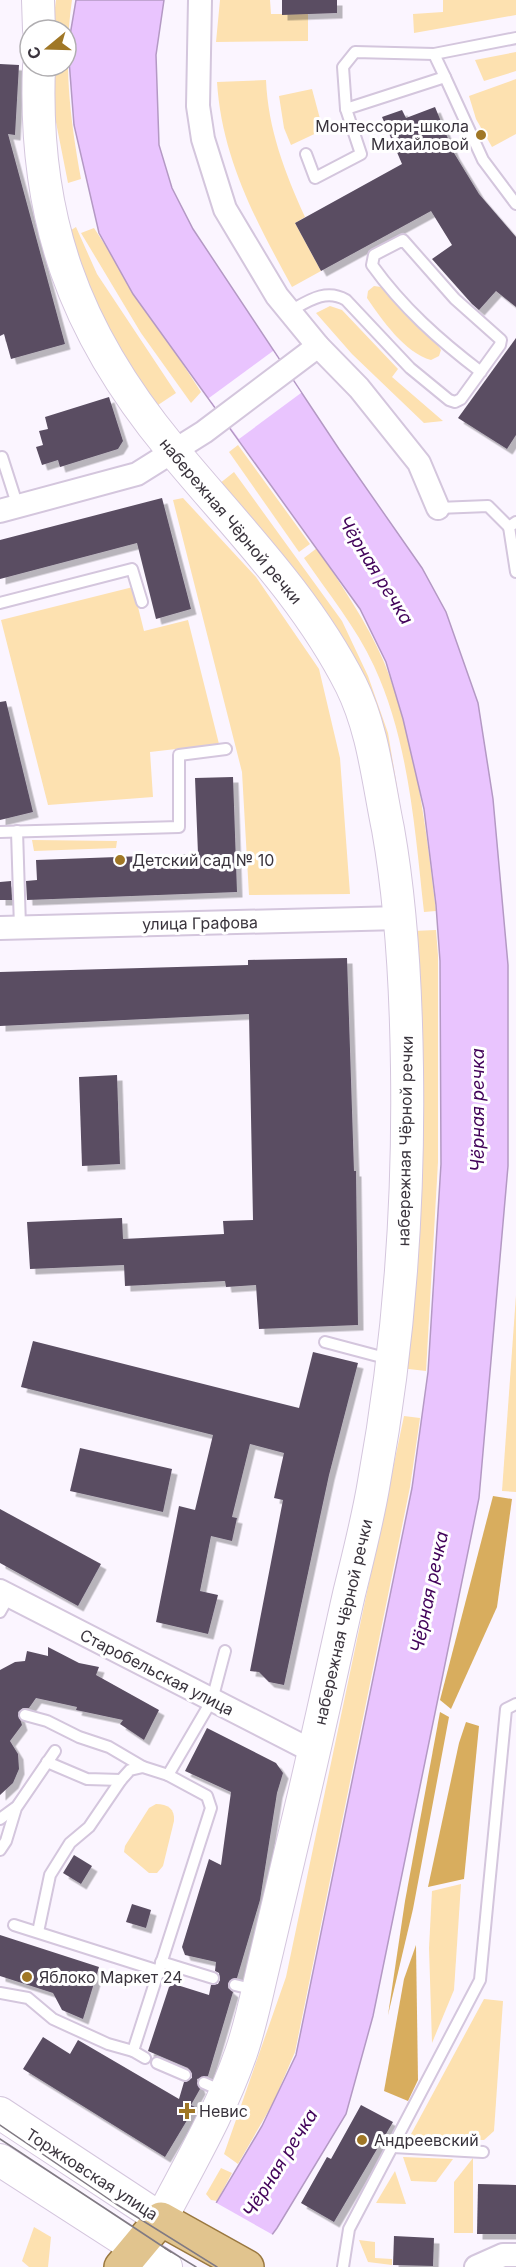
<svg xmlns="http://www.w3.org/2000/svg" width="516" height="2267" font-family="Inter,sans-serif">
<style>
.green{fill:#fde1b0}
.forest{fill:#d8ad5e}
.water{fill:#e9c4fe;stroke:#b499c4;stroke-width:1.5}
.pier{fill:#fbf5ff}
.building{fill:#5a4e62;filter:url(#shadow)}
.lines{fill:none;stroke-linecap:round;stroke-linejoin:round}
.lane-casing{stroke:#d4c6dd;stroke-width:14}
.street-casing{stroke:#d4c6dd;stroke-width:26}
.secondary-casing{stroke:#d4c6dd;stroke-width:34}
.primary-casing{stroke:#9a7840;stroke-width:36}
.lane{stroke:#fff;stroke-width:10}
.street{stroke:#fff;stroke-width:22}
.secondary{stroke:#fff;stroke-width:32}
.primary{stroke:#e1c48e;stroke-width:33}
.tram{stroke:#807a83;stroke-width:1.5}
.poi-dot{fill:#a07726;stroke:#fff;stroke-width:2}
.labels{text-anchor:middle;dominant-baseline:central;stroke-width:6;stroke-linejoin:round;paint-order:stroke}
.poi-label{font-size:16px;fill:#3a343d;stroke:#fff;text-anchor:start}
.street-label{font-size:16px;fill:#3a343d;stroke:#fff}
.water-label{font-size:18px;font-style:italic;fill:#42035a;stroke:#fff}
</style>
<defs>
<filter id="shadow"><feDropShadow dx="5.5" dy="5.5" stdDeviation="0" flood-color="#0004"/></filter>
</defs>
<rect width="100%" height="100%" fill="#fbf5ff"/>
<g class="green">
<path d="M56 0H72C63 61 70 118 81 179L68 183 52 102 51 66H66V30H52Z"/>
<polygon points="220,0 270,0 271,14 308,14 308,41 216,42"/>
<polygon points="443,0 516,0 516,15 414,33 413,14 443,12"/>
<polygon points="516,52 516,71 484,81 475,60"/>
<polygon points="516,79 516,134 492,147 476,119 469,96"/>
<path d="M266 80C268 129 285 173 305 217L295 223 321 271 292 287C256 221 222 159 217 82Z"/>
<polygon points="312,89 323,130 291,145 284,128 279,96"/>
<polygon points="76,227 97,274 176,393 155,407 127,371 60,237"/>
<polygon points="94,228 201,392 191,403 141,333 81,233"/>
<path d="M374 286 381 287 437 344 441 350 439 356 431 360C405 353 382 320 367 298L368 291Z"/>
<polygon points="330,306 342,310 398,369 392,377 443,421 424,423 352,354 316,313"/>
<polygon points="238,445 310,544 299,552 229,452"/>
<polygon points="234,472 342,621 368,676 388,733 407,846 402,847 380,734 219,484"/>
<polygon points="183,498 256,577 319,669 340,758 350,894 249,895 242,772 173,500"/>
<path d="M317 548C341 585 367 622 384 662 416 741 426 828 436 911L424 912C415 831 409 741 374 666 356 627 328 593 304 558Z"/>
<polygon points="133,587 144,631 188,620 219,744 150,752 153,797 48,805 1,620"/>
<polygon points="32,840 117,841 116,848 34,851"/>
<polygon points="436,930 438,956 438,1162 426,1371 400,1368 413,931"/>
<polygon points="516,1295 516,1492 502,1491"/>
<polygon points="404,1416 420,1418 410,1487 295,2052 273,2103 238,2164 224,2154 286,1977"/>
<path d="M156 1804C168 1804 175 1809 174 1821L163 1866 157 1873H149L124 1852 125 1846 149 1808Z"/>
<polygon points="461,1884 454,1990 432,2043 429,1948 432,1891"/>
<polygon points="484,1999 503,2001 494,2131 484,2140 415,2139 410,2136"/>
<polygon points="403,2157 453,2159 436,2182 411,2181"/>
<polygon points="473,2158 473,2233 454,2233 454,2182"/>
<polygon points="221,2168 232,2173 217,2201 211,2200 206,2194"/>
<polygon points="395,2171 406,2204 376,2203"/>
<polygon points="34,2227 51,2237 48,2267 29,2267 22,2261"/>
<polygon points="359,2240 375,2242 375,2258 392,2259 392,2265 368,2262"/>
</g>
<g class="forest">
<polygon points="493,1496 512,1499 497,1607 451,1709 440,1700"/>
<polygon points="440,1712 449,1717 413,1909 388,2015 405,1901"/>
<polygon points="466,1722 479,1726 464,1879 428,1887 459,1743"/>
<polygon points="416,1945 418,2080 408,2101 384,2091 404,1979"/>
</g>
<polygon class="water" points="76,0 164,0 156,55 159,145 172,188 193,229 339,449 422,568 446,612 478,703 493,799 508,965 508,1166 479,1498 373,2016 346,2114 277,2228 248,2267 178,2267 262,2126 296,2055 412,1488 428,1372 441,1164 440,961 436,905 424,809 403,719 386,662 360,609 133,294 99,233 74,125 68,47"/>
<g class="pier">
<polygon points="273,351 301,393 239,439 209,398"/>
<polygon points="213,2201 275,2236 252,2267 175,2267"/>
</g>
<g class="building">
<polygon points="282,0 337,0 337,13 282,15"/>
<polygon points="0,64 19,65 15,135 8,134 65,344 11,359 4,334 0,336"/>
<polygon points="435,107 454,153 479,194 516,237 516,307 496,291 479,310 472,304 432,259 452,245 431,211 321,271 295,223 402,164 382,117 402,110 406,118"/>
<polygon points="516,338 516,435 507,449 458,418"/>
<polygon points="109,397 123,441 118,449 60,467 58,460 42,465 36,447 43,445 39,431 48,429 45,417"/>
<polygon points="162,498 191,609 156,619 137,543 0,579 0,540"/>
<polygon points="6,701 33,812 0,820 0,702"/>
<polygon points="233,777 237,892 27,900 26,881 37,880 36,860 198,854 195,778"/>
<polygon points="11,881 12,900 0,900 0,882"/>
<polygon points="347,958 354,1171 356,1171 358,1325 259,1329 256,1285 226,1287 225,1281 125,1286 124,1265 30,1269 27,1222 122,1218 123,1239 224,1234 223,1221 253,1220 249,1014 0,1026 0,972 248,965 248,960"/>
<polygon points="117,1075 120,1164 82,1166 79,1077"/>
<polygon points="33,1341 299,1408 313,1352 358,1363 329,1475 284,1685 269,1682 259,1672 250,1671 283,1500 274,1498 284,1453 250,1444 232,1517 237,1518 232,1541 211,1536 200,1591 218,1595 208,1634 156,1622 179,1506 195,1510 213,1435 21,1387"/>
<polygon points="80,1448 172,1469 163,1512 70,1491"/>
<polygon points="0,1509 101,1564 78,1606 0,1563"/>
<polygon points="48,1647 79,1663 99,1667 96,1675 159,1710 144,1740 120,1724 123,1720 76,1710 77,1707 36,1698 29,1708 23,1708 18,1712 22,1725 10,1741 18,1754 19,1769 13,1783 0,1795 0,1670 15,1662 25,1661 27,1651 48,1656"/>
<polygon points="207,1728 276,1763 283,1773 277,1793 260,1900 237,1978 228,1983 228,1988 233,1992 208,2076 197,2079 200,2089 191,2105 195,2107 165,2157 23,2069 43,2037 70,2054 78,2040 179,2099 184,2082 192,2078 192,2074 188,2068 148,2051 169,1987 174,1984 209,1995 211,1985 218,1984 220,1980 219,1973 215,1971 216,1962 185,1955 182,1947 209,1859 221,1865 231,1792 185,1771"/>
<polygon points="74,1855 92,1866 81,1884 63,1873"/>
<polygon points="132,1904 151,1910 146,1928 126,1922"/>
<polygon points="0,1935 99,1967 83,2019 62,2010 53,1993 0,1976"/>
<polygon points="361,2105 393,2122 334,2222 301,2203 327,2157 331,2159"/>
<polygon points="478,2184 516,2185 516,2234 477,2234"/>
<polygon points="394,2236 434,2238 433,2266 393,2265"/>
</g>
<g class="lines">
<defs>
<g id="lane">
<polyline points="434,54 445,77"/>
<polyline points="346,109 343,67 355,52 434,54 516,38"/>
<polyline points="306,154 315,178 361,154 346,109 445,77 483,160 516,204"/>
<path d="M290 311C308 301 326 288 346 300L410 368 449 400 455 402 461 399 500 345 501 340 455 299 403 240 374 255 372 265C403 308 439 340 481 372"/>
<polyline points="2,457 18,507"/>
<polyline points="438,508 488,506 509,527"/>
<polyline points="516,522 509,527 516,572"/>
<polyline points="0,603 132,569 142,602"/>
<polyline points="17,831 20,927"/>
<polyline points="0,832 179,827 179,755 226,749"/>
<polyline points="325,1342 389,1359"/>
<polyline points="0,1612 9,1596"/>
<polyline points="25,1715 47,1721 79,1737 109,1747 143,1767"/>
<polyline points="47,1762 87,1779 121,1780"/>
<polyline points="0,1819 15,1808"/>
<polyline points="0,1850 6,1841 16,1808 55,1751"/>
<polyline points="14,1925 159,1971"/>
<polyline points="38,1932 50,1875 70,1843 89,1827 121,1780 130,1770 143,1767 168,1775"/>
<polyline points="161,1962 213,1978"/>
<polyline points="235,1985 255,1990"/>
<polyline points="0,1993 28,1998 53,2019 108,2044 133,2051"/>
<polyline points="145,2058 133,2051 211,1808 207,1796 168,1775 212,1700 225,1651"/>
<polyline points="157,2063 185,2075"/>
<polyline points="204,2083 222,2091"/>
<polyline points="393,2147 483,2152"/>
<polyline points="343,2267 349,2229 480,1980 506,1709 516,1704"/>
</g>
<g id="street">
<polyline points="200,0 198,106 203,139 225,209 277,296 318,346 359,388 419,463 438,508"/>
<polyline points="0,511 137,474 204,432 318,346"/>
<polyline points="0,928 400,918"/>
<polyline points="0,1591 314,1752"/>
<polyline points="476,2267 503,2255 516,2255"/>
</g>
<g id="secondary">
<polyline points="38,0 39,30"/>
<path d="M0 2113 161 2219C189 2165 221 2111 241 2053 251 2024 257 1993 264 1964 276 1912 289 1859 301 1807 318 1736 333 1665 349 1594 358 1557 368 1519 374 1482 399 1345 409 1208 407 1069 406 989 402 908 388 829 378 781 373 729 351 685 305 594 233 524 170 447 74 331 33 217 39 66"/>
<polyline points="0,2160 166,2267"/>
</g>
<polyline id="primary" points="121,2267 161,2219 247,2267"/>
</defs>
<use href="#lane" class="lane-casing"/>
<use href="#street" class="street-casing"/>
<use href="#secondary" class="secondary-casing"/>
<use href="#primary" class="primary-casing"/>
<use href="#lane" class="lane"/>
<use href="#street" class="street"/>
<use href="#secondary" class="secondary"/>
<use href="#primary" class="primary"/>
<g class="tram">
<polyline points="0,2125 116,2204 217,2267"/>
<polyline points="0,2139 171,2252"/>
<polyline points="165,2248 196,2267"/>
</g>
</g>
<g class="poi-dot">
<circle cx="481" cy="135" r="6"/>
<circle cx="120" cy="860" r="6"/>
<circle cx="27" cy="1977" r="6"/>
<path d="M184 2102h6v6h6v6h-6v6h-6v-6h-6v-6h6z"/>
<circle cx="362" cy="2140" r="6"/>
</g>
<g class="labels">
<g class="poi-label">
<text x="469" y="126" text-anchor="end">Монтессори-школа<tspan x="469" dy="18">Михайловой</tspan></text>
<text x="132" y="860">Детский сад № 10</text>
<text x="39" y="1977">Яблоко Маркет 24</text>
<text x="199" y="2111">Невис</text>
<text x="374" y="2140">Андреевский</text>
</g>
<g class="street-label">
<text transform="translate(231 521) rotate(50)">набережная Чёрной речки</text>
<text transform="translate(200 923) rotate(-1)">улица Графова</text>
<text transform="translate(405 1141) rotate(-89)">набережная Чёрной речки</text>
<text transform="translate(343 1622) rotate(-77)">набережная Чёрной речки</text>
<text transform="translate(157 1672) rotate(27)">Старобельская улица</text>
<text transform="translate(92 2174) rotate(33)">Торжковская улица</text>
</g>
<g class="water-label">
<text transform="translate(376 570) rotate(58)">Чёрная речка</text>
<text transform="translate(477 1110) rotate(-90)">Чёрная речка</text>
<text transform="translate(429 1592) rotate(-78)">Чёрная речка</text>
<text transform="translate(280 2163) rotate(-58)">Чёрная речка</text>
</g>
</g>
<g transform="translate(48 48) rotate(251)"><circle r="28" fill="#ffffff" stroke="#b0aeb1" stroke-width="1.5"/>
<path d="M0-4.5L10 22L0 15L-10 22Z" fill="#a07726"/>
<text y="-9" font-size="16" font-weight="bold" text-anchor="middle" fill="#3a343d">С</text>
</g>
</svg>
